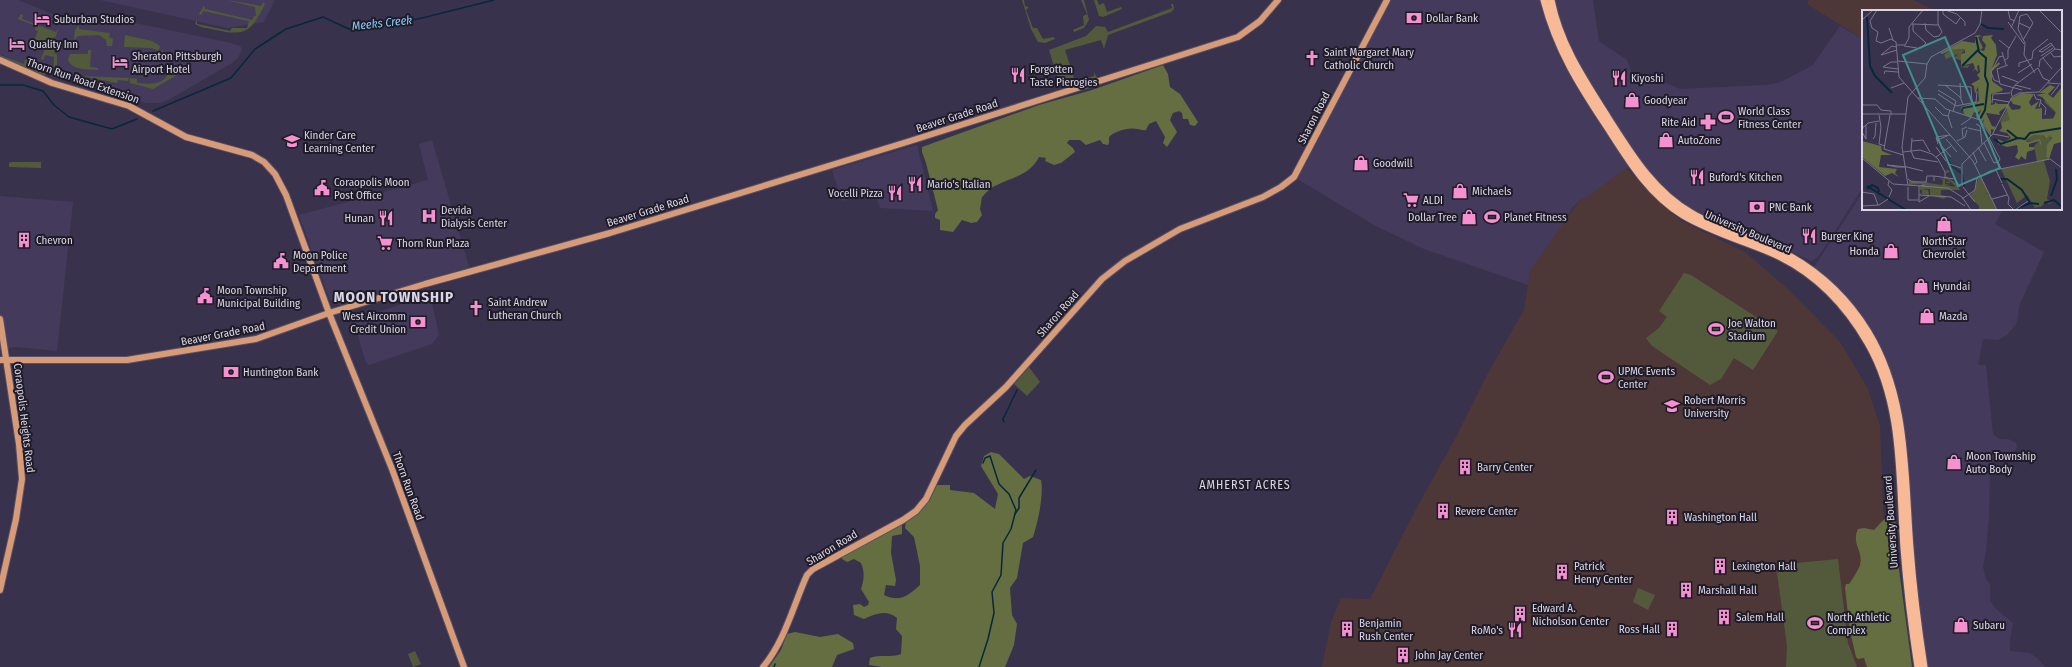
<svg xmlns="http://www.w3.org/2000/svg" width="2072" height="667" font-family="'Fira Sans Condensed',sans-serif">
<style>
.built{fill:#443b5c}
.education{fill:#4d3837}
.green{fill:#525a3b}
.forest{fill:#646e40}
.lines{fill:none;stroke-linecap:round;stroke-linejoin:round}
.stream{stroke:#06283c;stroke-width:1.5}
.secondary-casing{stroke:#565069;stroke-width:8}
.primary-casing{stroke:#565069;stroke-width:9}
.secondary{stroke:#d79b77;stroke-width:6}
.primary{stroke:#f8ba96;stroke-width:7}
.labels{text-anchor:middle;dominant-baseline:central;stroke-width:4;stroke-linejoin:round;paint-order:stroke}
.poi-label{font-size:11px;fill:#dad6e7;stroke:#1f1c28;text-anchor:start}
.street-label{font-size:11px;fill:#dad6e7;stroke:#1f1c28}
.water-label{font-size:12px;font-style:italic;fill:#86cbfc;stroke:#1f1c28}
.neighbourhood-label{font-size:12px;letter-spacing:1px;fill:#dad6e7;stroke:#1f1c28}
.district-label{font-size:15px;font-weight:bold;letter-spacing:1px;fill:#dad6e7;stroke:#1f1c28}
.inset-river{fill:none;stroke:#06283c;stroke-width:2}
.inset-road{fill:none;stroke:#79748b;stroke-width:1}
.view{fill:#428e8c;fill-opacity:0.15;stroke:#428e8c;stroke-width:2}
.inset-edge{fill:none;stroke:#dad6e7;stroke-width:2}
</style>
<rect width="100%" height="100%" fill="#39324d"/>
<g class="built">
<polygon points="0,0 18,0 62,18 76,15 135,23 231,43 240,46 242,49 238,58 232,63 170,99 160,103 146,103 111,91 55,78 0,54"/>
<polygon points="100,0 275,0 264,22 228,28"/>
<polygon points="1387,0 1593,0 1599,41 1627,60 1635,82 1666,83 1680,89 1766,85 1781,82 1813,65 1840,26 1863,39 1863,187 1823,250 1817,258 1811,261 1782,247 1692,209 1661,185 1649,170 1644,173 1636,162 1592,194 1579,201 1572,208 1562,227 1530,271 1528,285 1424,249 1374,225 1294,177"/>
<polygon points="432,140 470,270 341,305 334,304 329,298 299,215 428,180 419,144"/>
<polygon points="917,145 933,211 880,208 875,192 842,201 832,170"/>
<polygon points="1863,192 1863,209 2003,209 1995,224 2044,252 2019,306 2018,318 2016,324 2007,335 1998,340 1983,339 1978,365 1986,365 1993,434 1999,439 2008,439 2016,443 2017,447 2015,451 1996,455 1990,466 1989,517 1986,551 1983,567 1986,579 1990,584 1990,601 1995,608 2013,623 2010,639 2010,651 2030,653 2037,658 2045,667 1924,667 1886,367 1812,270"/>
<polygon points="0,196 73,202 57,351 16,347 0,349"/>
<polygon points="420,298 431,299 439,335 432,344 369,365 366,363 354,323 360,318"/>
</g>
<g class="education">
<polygon points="1809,0 1913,0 1936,11 1863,11 1863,39 1807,4"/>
<polygon points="1626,168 1681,221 1745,252 1787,288 1840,342 1867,387 1880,426 1886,582 1873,667 1322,667 1331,622 1341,598 1370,599 1418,505 1454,441 1488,373 1524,310 1530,271 1579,201 1592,194"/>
</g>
<g class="green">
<path d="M227 0 261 6 263 2 265 4C252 30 246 37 216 30 209 28 201 28 195 24L197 19V24L230 31 232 28H247L249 21 203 11 201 15 199 14 204 5 205 9 252 20 254 16H256L255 7Z"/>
<polygon points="1022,0 1024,0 1025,6 1029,7 1026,10 1033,28 1037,28 1043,39 1054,37 1055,39 1045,43 1038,42 1031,29"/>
<polygon points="1081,0 1084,0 1089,20 1084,28 1074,32 1073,30 1084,25 1083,16 1087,14"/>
<polygon points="1094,0 1097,0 1099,5 1104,3 1107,12 1121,7 1122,9 1103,17 1099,16"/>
<polygon points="1171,4 1173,4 1174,9 1171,12 1108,35 1104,49 1101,40 1065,50 1075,81 1094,76 1094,72 1097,78 1068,88 1065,87 1071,85 1065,86 1059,83 1049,50 1086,36 1096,26 1105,27 1108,32 1172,8"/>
<polygon points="23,14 22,19 56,32 59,27 56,36 45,45 34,41 38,31 35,30 36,26 18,19 20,15"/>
<polygon points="79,25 79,29 110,33 109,37 113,39 112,46 107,46 106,40 99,35 78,36 74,40 75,30"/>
<polygon points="125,35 152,41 160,46 159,50 163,51 164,59 150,56 157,54 157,50 151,48 124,47"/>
<polygon points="56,37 54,53 57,55 57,73 59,74 58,76 53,77 54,57 45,55 43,60 41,59 46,46"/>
<path d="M88 50H91L90 67 98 68V70C87 69 73 71 68 60L70 54H88Z"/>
<polygon points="0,55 24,64 25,59 48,68 45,75 40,74 0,58"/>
<path d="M169 71 182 72 153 89 130 83V78L137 79V83C150 84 164 86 169 71Z"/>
<polygon points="81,76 129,78 128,81 118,80 117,83"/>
<polygon points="12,162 41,162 41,168 9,167 9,163"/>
<polygon points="1684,273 1691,275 1778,331 1753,370 1734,358 1721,379 1710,385 1652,346 1646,338 1659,328 1667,317 1659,311"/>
<polygon points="1029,367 1040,382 1027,396 1014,384"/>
<polygon points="1838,559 1848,643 1857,667 1786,667 1787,646 1776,565"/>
<polygon points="1638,588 1655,595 1648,610 1633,602"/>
<polygon points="415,651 421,664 413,667 408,654"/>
</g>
<g class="forest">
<path d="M1163 65 1168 74 1170 87 1180 94 1198 122 1195 126 1190 125 1188 119H1183L1182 113 1179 111 1173 113 1170 120 1177 132 1167 147 1163 143 1165 137 1156 121 1149 124 1146 130C1142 131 1141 129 1137 129 1128 127 1115 131 1109 137V143L1108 145 1103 144 1100 140 1086 145 1080 140H1069L1067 143 1073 148 1075 152 1061 163 1054 165 1045 161 1046 158 1039 157C1030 175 1013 177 997 185 991 187 987 192 982 197L980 209 982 215 977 222 971 223 962 220 953 232 940 230V220L935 218V214L938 210 926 163 922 152V147L1039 105 1092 90Z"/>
<path d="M991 452 999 454 1024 479 1030 476 1041 480C1044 494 1038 522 1033 537L1023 543 1017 578 1010 588 1012 615 1017 624 1014 645 1005 667H882L869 665 870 658C880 654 891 658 901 654L902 636 896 629 897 618C887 609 875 614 864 619L854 615 853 605 860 604 864 607 868 605 869 602 861 589C864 579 865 573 861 563L854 559 847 562 842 559V556L902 523V534L892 536 891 553 896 580 895 586 886 585 884 595C900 603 909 595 920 585V566L914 537 905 528 906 521C921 512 929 501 937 485H950V490L974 493 995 509 998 494 981 466 984 456Z"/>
<path d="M1892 513 1895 515 1899 569 1912 667H1867L1864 658 1858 659 1856 657 1850 631 1845 588 1846 584H1849C1852 580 1859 569 1860 565 1864 552 1851 544 1858 529L1864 528 1874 530 1889 514Z"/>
<polygon points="795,632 820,637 838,634 853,643 854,649 837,655 832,667 769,667 781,650 787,634"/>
</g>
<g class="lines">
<g class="stream">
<polyline points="0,85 23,85 43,91 54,105 69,117 112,129 137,119"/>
<polyline points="153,111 231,78 255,49 286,29 323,17 349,29 418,19 494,0"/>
<polyline points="1004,422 1003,419 1017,390"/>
<polyline points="1015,514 1019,508 1019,498 1036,470"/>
<polyline points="774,667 775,664"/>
<polyline points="979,667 988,639 994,613 992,592 1001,575 1003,543 1011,529 1016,510 1009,494 999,484 990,456 985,458 983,463"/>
</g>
<defs>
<g id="secondary">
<polyline points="0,60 52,83 129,106 186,137 252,155 264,162 275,174 286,195 329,313 392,469 464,667"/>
<polyline points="0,319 19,444 22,479 16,519 0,590"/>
<polyline points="0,360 127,360 256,339 329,313 425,284 610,233 907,142 1238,37 1260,21 1278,0"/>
<path d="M763 667C785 641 793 606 807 575L813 569 903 520 916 511 926 499 956 436 965 425 1006 387 1102 279 1125 261 1180 229 1263 197 1281 187 1294 177 1387 0"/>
</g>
<g id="primary">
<path d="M1544 0C1557 50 1580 86 1608 128 1629 161 1649 194 1683 215 1710 231 1741 240 1770 252 1812 270 1845 303 1868 343 1904 405 1899 480 1904 548 1907 588 1912 628 1918 667"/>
<path d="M1551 0C1560 45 1584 80 1608 118 1631 154 1653 191 1691 213 1714 227 1742 235 1767 245 1809 263 1844 293 1868 332 1908 398 1904 475 1910 548 1913 588 1918 628 1924 667"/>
</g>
</defs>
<use href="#secondary" class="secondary-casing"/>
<use href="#primary" class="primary-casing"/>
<use href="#secondary" class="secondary"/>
<use href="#primary" class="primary"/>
</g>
<defs>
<symbol id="bank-bare" viewBox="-9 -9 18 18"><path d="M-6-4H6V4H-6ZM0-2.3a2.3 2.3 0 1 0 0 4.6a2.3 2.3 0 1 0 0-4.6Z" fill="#f591d1" stroke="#1f1c28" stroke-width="2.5" paint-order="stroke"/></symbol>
<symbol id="hotel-bare" viewBox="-9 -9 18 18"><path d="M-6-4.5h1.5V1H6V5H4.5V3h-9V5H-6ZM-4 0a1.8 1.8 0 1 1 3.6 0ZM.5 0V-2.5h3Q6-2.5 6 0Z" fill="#f591d1" stroke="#1f1c28" stroke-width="2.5" paint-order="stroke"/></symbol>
<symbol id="church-bare" viewBox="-9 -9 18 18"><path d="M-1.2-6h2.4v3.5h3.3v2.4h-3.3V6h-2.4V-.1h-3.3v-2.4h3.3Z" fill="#f591d1" stroke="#1f1c28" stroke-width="2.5" paint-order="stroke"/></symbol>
<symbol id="restaurant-bare" viewBox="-9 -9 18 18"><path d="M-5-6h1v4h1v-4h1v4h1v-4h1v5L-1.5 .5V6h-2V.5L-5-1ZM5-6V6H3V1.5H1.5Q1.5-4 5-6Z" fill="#f591d1" stroke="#1f1c28" stroke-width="2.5" paint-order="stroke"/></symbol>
<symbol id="shop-bare" viewBox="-9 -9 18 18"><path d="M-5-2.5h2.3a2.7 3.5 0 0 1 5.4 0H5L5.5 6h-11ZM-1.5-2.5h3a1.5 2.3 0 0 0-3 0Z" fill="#f591d1" stroke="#1f1c28" stroke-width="2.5" paint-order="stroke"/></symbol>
<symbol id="stadium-bare" viewBox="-9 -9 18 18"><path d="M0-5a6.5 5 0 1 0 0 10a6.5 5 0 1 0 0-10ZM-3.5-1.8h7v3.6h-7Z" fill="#f591d1" stroke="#1f1c28" stroke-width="2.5" paint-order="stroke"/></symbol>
<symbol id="pharmacy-bare" viewBox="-9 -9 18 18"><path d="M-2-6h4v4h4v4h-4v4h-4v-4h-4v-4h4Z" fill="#f591d1" stroke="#1f1c28" stroke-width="2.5" paint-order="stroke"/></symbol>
<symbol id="school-bare" viewBox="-9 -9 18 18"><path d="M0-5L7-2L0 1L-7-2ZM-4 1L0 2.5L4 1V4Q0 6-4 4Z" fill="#f591d1" stroke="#1f1c28" stroke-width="2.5" paint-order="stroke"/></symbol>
<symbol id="civic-bare" viewBox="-9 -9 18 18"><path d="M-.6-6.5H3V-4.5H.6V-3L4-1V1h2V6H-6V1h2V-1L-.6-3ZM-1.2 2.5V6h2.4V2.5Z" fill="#f591d1" stroke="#1f1c28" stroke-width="2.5" paint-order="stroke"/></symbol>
<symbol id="supermarket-bare" viewBox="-9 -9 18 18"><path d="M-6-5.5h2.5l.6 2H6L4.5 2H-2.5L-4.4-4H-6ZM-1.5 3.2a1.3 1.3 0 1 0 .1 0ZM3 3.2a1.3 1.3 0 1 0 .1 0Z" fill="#f591d1" stroke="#1f1c28" stroke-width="2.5" paint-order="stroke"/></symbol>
<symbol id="hospital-bare" viewBox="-9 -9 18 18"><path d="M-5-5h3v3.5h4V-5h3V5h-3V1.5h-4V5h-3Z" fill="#f591d1" stroke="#1f1c28" stroke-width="2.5" paint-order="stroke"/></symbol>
<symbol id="building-bare" viewBox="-9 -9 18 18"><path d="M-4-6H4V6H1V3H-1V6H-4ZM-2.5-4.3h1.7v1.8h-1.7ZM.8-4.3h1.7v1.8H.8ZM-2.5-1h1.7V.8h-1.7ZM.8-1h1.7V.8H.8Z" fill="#f591d1" stroke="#1f1c28" stroke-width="2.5" paint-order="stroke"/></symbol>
<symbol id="university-bare" viewBox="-9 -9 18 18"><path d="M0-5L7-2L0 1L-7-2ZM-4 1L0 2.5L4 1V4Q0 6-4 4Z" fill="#f591d1" stroke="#1f1c28" stroke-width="2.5" paint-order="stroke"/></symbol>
</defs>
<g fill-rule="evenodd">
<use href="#bank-bare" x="1403" y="7" width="22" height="22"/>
<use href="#hotel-bare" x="31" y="8" width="22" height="22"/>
<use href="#hotel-bare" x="6" y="33" width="22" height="22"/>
<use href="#church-bare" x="1301" y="47" width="22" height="22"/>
<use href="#hotel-bare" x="109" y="51" width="22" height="22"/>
<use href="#restaurant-bare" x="1007" y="64" width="22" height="22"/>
<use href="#restaurant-bare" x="1608" y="67" width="22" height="22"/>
<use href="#shop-bare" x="1621" y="89" width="22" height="22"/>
<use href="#stadium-bare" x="1715" y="106" width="22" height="22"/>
<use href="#pharmacy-bare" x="1697" y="111" width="22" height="22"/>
<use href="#shop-bare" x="1655" y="129" width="22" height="22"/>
<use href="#school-bare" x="281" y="130" width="22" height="22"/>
<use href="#shop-bare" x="1350" y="152" width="22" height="22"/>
<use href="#restaurant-bare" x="1686" y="166" width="22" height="22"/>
<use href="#restaurant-bare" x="904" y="173" width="22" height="22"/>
<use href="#civic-bare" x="311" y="177" width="22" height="22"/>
<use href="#shop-bare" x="1449" y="180" width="22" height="22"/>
<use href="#restaurant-bare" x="884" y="182" width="22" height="22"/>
<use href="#supermarket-bare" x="1400" y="189" width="22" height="22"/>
<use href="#bank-bare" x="1746" y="196" width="22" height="22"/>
<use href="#hospital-bare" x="418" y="205" width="22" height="22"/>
<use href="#shop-bare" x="1458" y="206" width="22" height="22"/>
<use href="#stadium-bare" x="1481" y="206" width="22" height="22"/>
<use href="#restaurant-bare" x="375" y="207" width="22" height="22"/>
<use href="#shop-bare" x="1933" y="213" width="22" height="22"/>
<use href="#restaurant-bare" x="1798" y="225" width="22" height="22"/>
<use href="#building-bare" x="13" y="229" width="22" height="22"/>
<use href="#supermarket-bare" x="374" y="232" width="22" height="22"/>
<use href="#shop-bare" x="1880" y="240" width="22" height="22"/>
<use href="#civic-bare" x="270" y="250" width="22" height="22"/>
<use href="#shop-bare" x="1910" y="275" width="22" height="22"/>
<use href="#civic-bare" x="194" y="285" width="22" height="22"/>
<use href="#church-bare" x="465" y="297" width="22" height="22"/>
<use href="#shop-bare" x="1916" y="305" width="22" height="22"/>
<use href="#bank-bare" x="407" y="311" width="22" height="22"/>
<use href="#stadium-bare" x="1705" y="318" width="22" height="22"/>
<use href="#bank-bare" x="220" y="361" width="22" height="22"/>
<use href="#stadium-bare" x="1595" y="366" width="22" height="22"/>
<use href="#university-bare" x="1661" y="395" width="22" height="22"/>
<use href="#shop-bare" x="1943" y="451" width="22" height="22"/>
<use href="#building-bare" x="1454" y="456" width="22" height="22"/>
<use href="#building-bare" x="1432" y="500" width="22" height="22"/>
<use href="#building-bare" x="1661" y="506" width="22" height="22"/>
<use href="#building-bare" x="1709" y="555" width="22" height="22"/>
<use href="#building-bare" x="1551" y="561" width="22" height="22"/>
<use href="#building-bare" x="1675" y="579" width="22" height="22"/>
<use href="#building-bare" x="1509" y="603" width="22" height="22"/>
<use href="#building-bare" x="1713" y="606" width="22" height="22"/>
<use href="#stadium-bare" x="1804" y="612" width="22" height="22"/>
<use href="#shop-bare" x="1950" y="614" width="22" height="22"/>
<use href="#building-bare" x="1336" y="618" width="22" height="22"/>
<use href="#building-bare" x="1661" y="618" width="22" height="22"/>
<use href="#restaurant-bare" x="1504" y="619" width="22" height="22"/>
<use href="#building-bare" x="1392" y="644" width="22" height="22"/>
</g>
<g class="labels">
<g class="poi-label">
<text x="1426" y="18">Dollar Bank</text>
<text x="54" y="19">Suburban Studios</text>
<text x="29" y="44">Quality Inn</text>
<text x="1324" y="52">Saint Margaret Mary<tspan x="1324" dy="13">Catholic Church</tspan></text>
<text x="132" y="56">Sheraton Pittsburgh<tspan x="132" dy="13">Airport Hotel</tspan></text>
<text x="1030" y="69">Forgotten<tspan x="1030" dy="13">Taste Pierogies</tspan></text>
<text x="1631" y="78">Kiyoshi</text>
<text x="1644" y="100">Goodyear</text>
<text x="1738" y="111">World Class<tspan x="1738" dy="13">Fitness Center</tspan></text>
<text x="1696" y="122" text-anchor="end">Rite Aid</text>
<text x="304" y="135">Kinder Care<tspan x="304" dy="13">Learning Center</tspan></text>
<text x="1678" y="140">AutoZone</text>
<text x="1373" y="163">Goodwill</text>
<text x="1709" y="177">Buford's Kitchen</text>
<text x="334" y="182">Coraopolis Moon<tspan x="334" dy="13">Post Office</tspan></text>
<text x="927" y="184">Mario's Italian</text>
<text x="1472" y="191">Michaels</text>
<text x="883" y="193" text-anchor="end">Vocelli Pizza</text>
<text x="1423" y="200">ALDI</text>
<text x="1769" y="207">PNC Bank</text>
<text x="441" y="210">Devida<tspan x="441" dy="13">Dialysis Center</tspan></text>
<text x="1457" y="217" text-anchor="end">Dollar Tree</text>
<text x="1504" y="217">Planet Fitness</text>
<text x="374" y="218" text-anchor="end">Hunan</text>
<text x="1821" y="236">Burger King</text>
<text x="36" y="240">Chevron</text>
<text x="1944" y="241" text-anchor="middle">NorthStar<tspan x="1944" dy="13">Chevrolet</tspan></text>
<text x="397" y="243">Thorn Run Plaza</text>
<text x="1879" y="251" text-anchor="end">Honda</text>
<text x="293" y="255">Moon Police<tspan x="293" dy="13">Department</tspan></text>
<text x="1933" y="286">Hyundai</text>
<text x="217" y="290">Moon Township<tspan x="217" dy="13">Municipal Building</tspan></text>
<text x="488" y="302">Saint Andrew<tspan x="488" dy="13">Lutheran Church</tspan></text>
<text x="406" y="316" text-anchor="end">West Aircomm<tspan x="406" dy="13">Credit Union</tspan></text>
<text x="1939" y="316">Mazda</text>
<text x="1728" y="323">Joe Walton<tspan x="1728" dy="13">Stadium</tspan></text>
<text x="1618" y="371">UPMC Events<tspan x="1618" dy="13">Center</tspan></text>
<text x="243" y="372">Huntington Bank</text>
<text x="1684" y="400">Robert Morris<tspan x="1684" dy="13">University</tspan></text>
<text x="1966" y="456">Moon Township<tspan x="1966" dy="13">Auto Body</tspan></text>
<text x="1477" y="467">Barry Center</text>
<text x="1455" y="511">Revere Center</text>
<text x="1684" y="517">Washington Hall</text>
<text x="1574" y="566">Patrick<tspan x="1574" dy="13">Henry Center</tspan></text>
<text x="1732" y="566">Lexington Hall</text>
<text x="1698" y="590">Marshall Hall</text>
<text x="1532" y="608">Edward A.<tspan x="1532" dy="13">Nicholson Center</tspan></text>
<text x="1736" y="617">Salem Hall</text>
<text x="1827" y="617">North Athletic<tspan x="1827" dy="13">Complex</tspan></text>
<text x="1359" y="623">Benjamin<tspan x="1359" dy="13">Rush Center</tspan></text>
<text x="1973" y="625">Subaru</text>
<text x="1660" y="629" text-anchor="end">Ross Hall</text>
<text x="1503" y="630" text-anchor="end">RoMo's</text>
<text x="1415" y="655">John Jay Center</text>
</g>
<g class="street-label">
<text transform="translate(83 81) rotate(19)">Thorn Run Road Extension</text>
<text transform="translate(957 116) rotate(-18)">Beaver Grade Road</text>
<text transform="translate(1314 118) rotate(-63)">Sharon Road</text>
<text transform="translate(648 211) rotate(-17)">Beaver Grade Road</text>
<text transform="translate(1748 232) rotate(23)">University Boulevard</text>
<text transform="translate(1058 314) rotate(-49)">Sharon Road</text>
<text transform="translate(223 334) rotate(-11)">Beaver Grade Road</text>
<text transform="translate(24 418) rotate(83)">Coraopolis Heights Road</text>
<text transform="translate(408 486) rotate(70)">Thorn Run Road</text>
<text transform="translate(1891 522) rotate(-94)">University Boulevard</text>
<text transform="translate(832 548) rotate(-31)">Sharon Road</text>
</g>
<g class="water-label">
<text transform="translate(382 23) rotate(-6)">Meeks Creek</text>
</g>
<g class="neighbourhood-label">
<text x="1245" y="485">AMHERST ACRES</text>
</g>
<g class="district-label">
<text x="394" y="297">MOON TOWNSHIP</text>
</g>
</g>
<g transform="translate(1862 10)">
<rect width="200" height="200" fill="#39324d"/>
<path d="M104 39 99 44 102 48 99 50 100 53V56L108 55 105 58 99 57 100 51 92 48 96 44 84 49 82 45 89 40ZM185 87 200 100 185 138 184 147 187 149 182 151 188 171 185 189 191 192 186 194 184 191 180 196 173 198 165 185 155 193 139 159 175 152 172 136 177 131 180 136 179 130 163 131 172 125H181L183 129 186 126 140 117 141 114 138 112 146 97 152 104 175 106 179 97 180 109 192 108 194 103 182 92ZM83 159 84 162 85 159 88 162 84 163V166L95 174 98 180H79V185L85 186 82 189 68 185V179L58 180V183L60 184V180H66L67 185 58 184V178L60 174 47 175V170L80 175 81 170 77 168 83 169V174V169V174H88L83 175 94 177 88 171V173H84V170L85 172 88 171 84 169ZM119 167 127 183H123L127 184 135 200H117V196L120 195 117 196 107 186 113 180 116 169Z" fill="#525a3b"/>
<path d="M116 25 120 26 116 27 121 38 118 40 122 41 124 35 120 30 121 26 131 25 129 28 134 35 135 45 130 58 137 52 138 54 130 61V71L141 79 140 81 129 84V95L133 94V92L136 94H146L150 100 158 99 159 96 151 94 148 89 159 83 172 84 167 92 169 96 177 91 173 99 180 98V109H191L194 102 180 87 174 85 184 83H177L188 75 193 77 186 84 191 88 200 77V132L192 134 187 149 184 147 185 135 190 128 188 125 184 129 181 125H172L164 130 165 132 178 129 180 133 179 136 177 131 167 134V137H172L173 139 165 142 164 150 159 146 157 150 153 147 156 142 155 135 145 137 136 134V129L142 132 149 128 145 123 137 121 140 118 139 113 148 110 144 97 137 102 138 105 124 103 130 116 134 117 132 120 129 119V125L121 113 122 109 120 112 115 109 114 105H117L119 100 115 103 112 102 109 108 102 104 101 99 98 101 99 97 117 91 116 76 113 84 112 76 109 74 118 69 115 65 118 62 117 55 115 56 116 62 113 59 110 62 113 58 111 53 99 56V44L103 43V39L89 40 80 44 78 43 100 31 113 33V26ZM0 131 19 136 20 141 30 145H19L17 157 35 159 33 163 37 167 30 163 23 166 0 147Z" fill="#646e40"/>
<path class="inset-river" d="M5 7 8 56 13 66 30 83M119 14 126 18 142 19M114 27 117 42 124 48 123 66 126 74 123 100 118 109M100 56 116 40M99 101 101 98 122 94M145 120 155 128M132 129 139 134 156 128 163 129 168 123 200 118M80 140 89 155 99 163M100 164 102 176M138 169H145L160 180 168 193M5 176 44 200M5 179 10 175 16 178 17 182M189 186 195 169 194 159M182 193 192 190 200 197M154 199 168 193 177 194"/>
<path class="inset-road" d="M15 0 8 11 10 18 16 22 14 31 19 33 29 29 34 32 37 67 111 151 135 200M81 0V4L94 14 98 8M83 0 95 4 103 12V16M146 0 148 9 153 11M177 0 200 23M0 10 11 0M146 12 162 34M63 13 64 20 72 27 77 26 80 22 76 14V0M157 13 168 18M50 14 77 15M51 14V21L64 33 59 38M27 18 31 30M149 18 157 0M137 30 147 38M161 30 171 13 165 4 158 6 156 19 163 33 162 45 173 63M35 35H43L47 28V17L61 0M42 36 55 38M34 37 30 36 19 45 35 40M177 41 189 33 193 39 200 40M177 41 180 42 190 35M140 42 144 55M189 43 192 47 200 46M179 46 191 38M181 48 190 59M143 50 146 48V40L154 26M36 51 65 54M36 52H29L21 57 36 59M146 55 135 59 138 74 160 80M157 57V53L170 49 171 41 186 29M177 57 178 50 193 39M156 63 170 54M22 64 23 61 36 62M140 66 156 72M137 72 132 70 129 62 137 47 141 46M98 73 99 88M186 73 200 74M76 75 109 77 110 92M83 75 98 87 101 94M153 75 169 79M29 78 42 73M76 80 94 91 91 101M76 84 94 96 114 92 115 81M172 84 174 89 179 90 177 97M189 85 197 75M150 86 149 82 153 75 176 58 181 68 188 71M56 88 73 89 84 99 118 110 129 126M130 89 147 92M130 93 131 84 148 83M179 93 184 98 183 105M0 95H15L19 100 29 101V105M73 97 81 105 86 106M88 100 86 106 90 118M0 104H44M17 105 19 117 17 134 23 136M28 105 22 139 41 145M114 114 118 116 120 134M4 115V129L0 122 1 117 3 116 6 113 17 111M99 115 109 108M106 118 119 121M131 124 147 127M101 127 100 119 105 117M50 128 49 141 52 148 76 152M127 128 138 149 136 152 139 159M11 129 13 126 14 113M84 129 95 142M50 131 61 130 68 142M95 131 103 127 105 120M78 133 75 130 85 126M122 133 132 153 136 152M76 134 74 127 88 125M78 134 89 147M74 137 84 151M116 137 124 151M41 142 58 140 70 144 76 149 83 162V169M111 142 115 152 113 154M74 147 89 136M0 148 31 174 86 178 100 187 109 200M87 154 99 158M43 157H35L25 155 45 157 61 161M134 160 140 173M119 166 128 161 188 149 200 158M46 169 50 172H65M72 171V166L93 169 98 177M64 172 65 166H72M140 174 147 188 146 194 152 200M46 175 40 137 46 87 63 68 65 54 69 47 113 23 118 14 120 0M63 175 57 176V192L67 186M100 176V154L130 125 150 87 157 83 177 82 200 57M46 177V190H57M101 177 113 192M0 182 12 184 16 195M57 185 89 187 103 196M27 187 30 180 26 175 27 171M100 189 113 180 115 168 119 166M130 189 145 185M0 196 17 195 26 189M153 200 166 191"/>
<path class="view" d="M83 27 138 158 96 176 41 45Z"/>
<rect width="200" height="200" class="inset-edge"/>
</g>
</svg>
